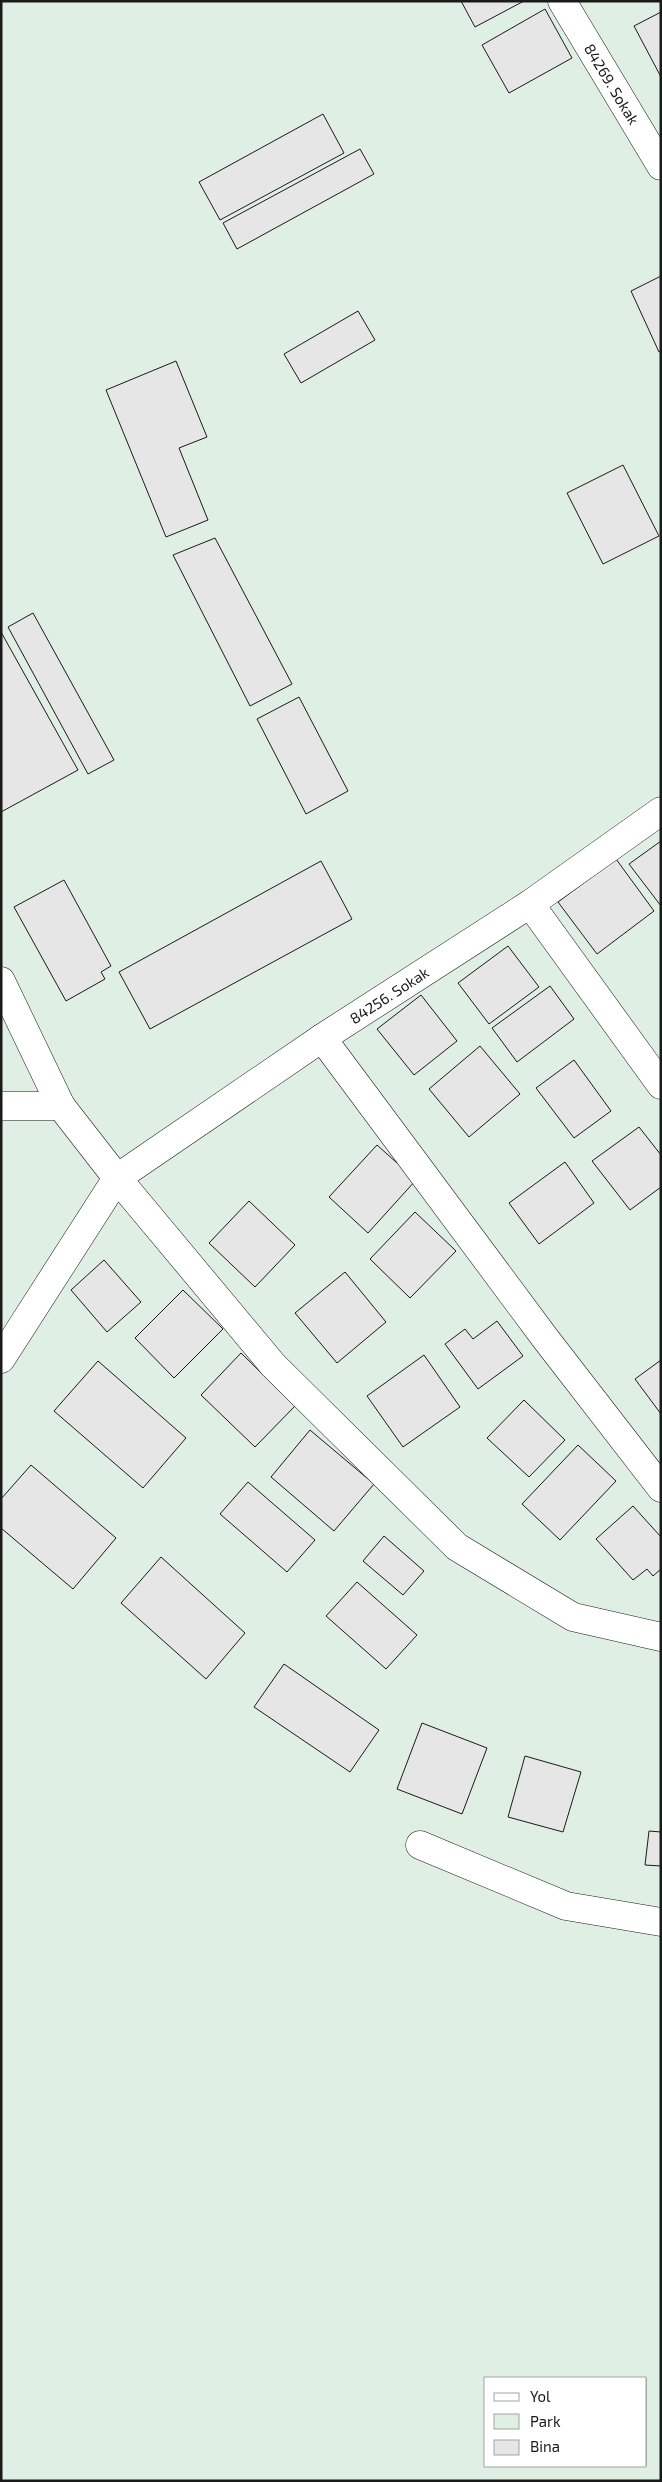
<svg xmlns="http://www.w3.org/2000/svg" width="662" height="2482" font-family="'Exo 2',sans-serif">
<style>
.green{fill:#e0efe3;stroke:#6a6a6a;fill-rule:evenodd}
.building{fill:#e6e6e6;stroke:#1a1a1a}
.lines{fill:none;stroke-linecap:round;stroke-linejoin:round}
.minor-casing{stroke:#1a1a1a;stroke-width:29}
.minor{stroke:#fff;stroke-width:28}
.labels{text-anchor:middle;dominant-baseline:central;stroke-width:4;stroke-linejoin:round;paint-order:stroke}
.street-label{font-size:15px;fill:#1a1a1a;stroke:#fff}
</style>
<rect width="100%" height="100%" fill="#fff"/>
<path class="green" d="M1 1H661V2481H1ZM486 2378H646V2466H486Z"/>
<g class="building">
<polygon points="461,1 524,1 475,27"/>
<polygon points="545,9 572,58 509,93 482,45"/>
<polygon points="661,12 661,77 634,26"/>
<polygon points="323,114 344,153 220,220 199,182"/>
<polygon points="360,149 374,174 237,249 223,223"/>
<polygon points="661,276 661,351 659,352 631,291"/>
<polygon points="358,311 375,340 301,383 284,354"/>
<polygon points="176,361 207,437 179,448 208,520 166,537 106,390"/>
<polygon points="623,465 659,536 603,564 567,493"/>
<polygon points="215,538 292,684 250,706 173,555"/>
<polygon points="33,613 114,760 88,774 8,627"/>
<polygon points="1,632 78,770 1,812"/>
<polygon points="299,697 348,791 306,814 257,719"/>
<polygon points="661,841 661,906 629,864"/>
<polygon points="616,859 654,911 597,954 558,902"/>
<polygon points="321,861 352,919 150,1029 119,972"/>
<polygon points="64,880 111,966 101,972 105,979 66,1001 14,907"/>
<polygon points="508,946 539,987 489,1024 458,983"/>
<polygon points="550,986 574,1019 517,1062 492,1028"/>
<polygon points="421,995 457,1041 414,1075 377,1029"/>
<polygon points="480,1046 520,1094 469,1137 429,1089"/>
<polygon points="574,1060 611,1111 574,1138 536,1088"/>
<polygon points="639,1127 661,1155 661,1187 630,1210 592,1161"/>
<polygon points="377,1145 416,1180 368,1233 329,1197"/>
<polygon points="565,1162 594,1203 539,1244 509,1203"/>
<polygon points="249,1201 295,1245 255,1287 209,1243"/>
<polygon points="415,1212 456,1251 410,1298 370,1259"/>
<polygon points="104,1260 141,1302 107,1332 71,1290"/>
<polygon points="345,1272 386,1322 337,1363 295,1313"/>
<polygon points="183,1290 223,1329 174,1378 135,1338"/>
<polygon points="497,1321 523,1356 478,1389 445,1344 465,1329 473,1339"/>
<polygon points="241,1353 295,1406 255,1447 201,1395"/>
<polygon points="424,1355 460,1407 403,1447 367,1396"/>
<polygon points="661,1360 661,1414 635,1379"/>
<polygon points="98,1361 186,1438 143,1488 54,1411"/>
<polygon points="524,1400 565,1440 529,1477 487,1438"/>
<polygon points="310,1430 374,1484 334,1531 271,1477"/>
<polygon points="578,1445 616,1481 560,1540 522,1504"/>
<polygon points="31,1465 116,1538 73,1589 1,1528 1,1499"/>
<polygon points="248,1482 315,1540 287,1572 220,1514"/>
<polygon points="633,1506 661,1537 661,1569 653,1576 647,1569 633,1580 596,1539"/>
<polygon points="384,1536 424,1571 403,1595 363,1561"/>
<polygon points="161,1557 245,1633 206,1679 121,1603"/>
<polygon points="357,1582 417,1635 386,1669 326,1616"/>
<polygon points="284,1664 379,1730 350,1772 254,1707"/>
<polygon points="422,1723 487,1748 462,1814 397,1789"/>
<polygon points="525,1756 581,1772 563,1832 508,1817"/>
<polygon points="649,1831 661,1832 661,1866 645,1865"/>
</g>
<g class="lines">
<defs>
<g id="minor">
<polyline points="562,1 661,166"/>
<polyline points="530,904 661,1085"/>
<polyline points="1,981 61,1106 117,1178 273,1365 457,1547 573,1617 661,1637"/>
<polyline points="322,1038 545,1338 661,1488"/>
<polyline points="1,1106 61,1106"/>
<polyline points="1,1359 117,1178 322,1038 530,904 661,811"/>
<polyline points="420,1845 566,1906 661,1922"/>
</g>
</defs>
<use href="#minor" class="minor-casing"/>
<use href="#minor" class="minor"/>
</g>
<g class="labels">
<g class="street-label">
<text transform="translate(612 84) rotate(59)">84269. Sokak</text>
<text transform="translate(389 995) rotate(-33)">84256. Sokak</text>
</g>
</g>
<rect width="662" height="2482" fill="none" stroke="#1a1a1a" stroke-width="5"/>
<rect x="484" y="2377" width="162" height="90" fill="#ffffff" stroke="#a3a3a3"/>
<rect x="494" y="2393" width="25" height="8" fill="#ffffff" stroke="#a3a3a3"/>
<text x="530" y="2402" font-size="15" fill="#1a1a1a">Yol</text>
<rect x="494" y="2414" width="25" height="15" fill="#e0efe3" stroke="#a3a3a3"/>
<text x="530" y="2427" font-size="15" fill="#1a1a1a">Park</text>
<rect x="494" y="2440" width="25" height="15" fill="#e6e6e6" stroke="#a3a3a3"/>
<text x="530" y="2452" font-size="15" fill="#1a1a1a">Bina</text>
</svg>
